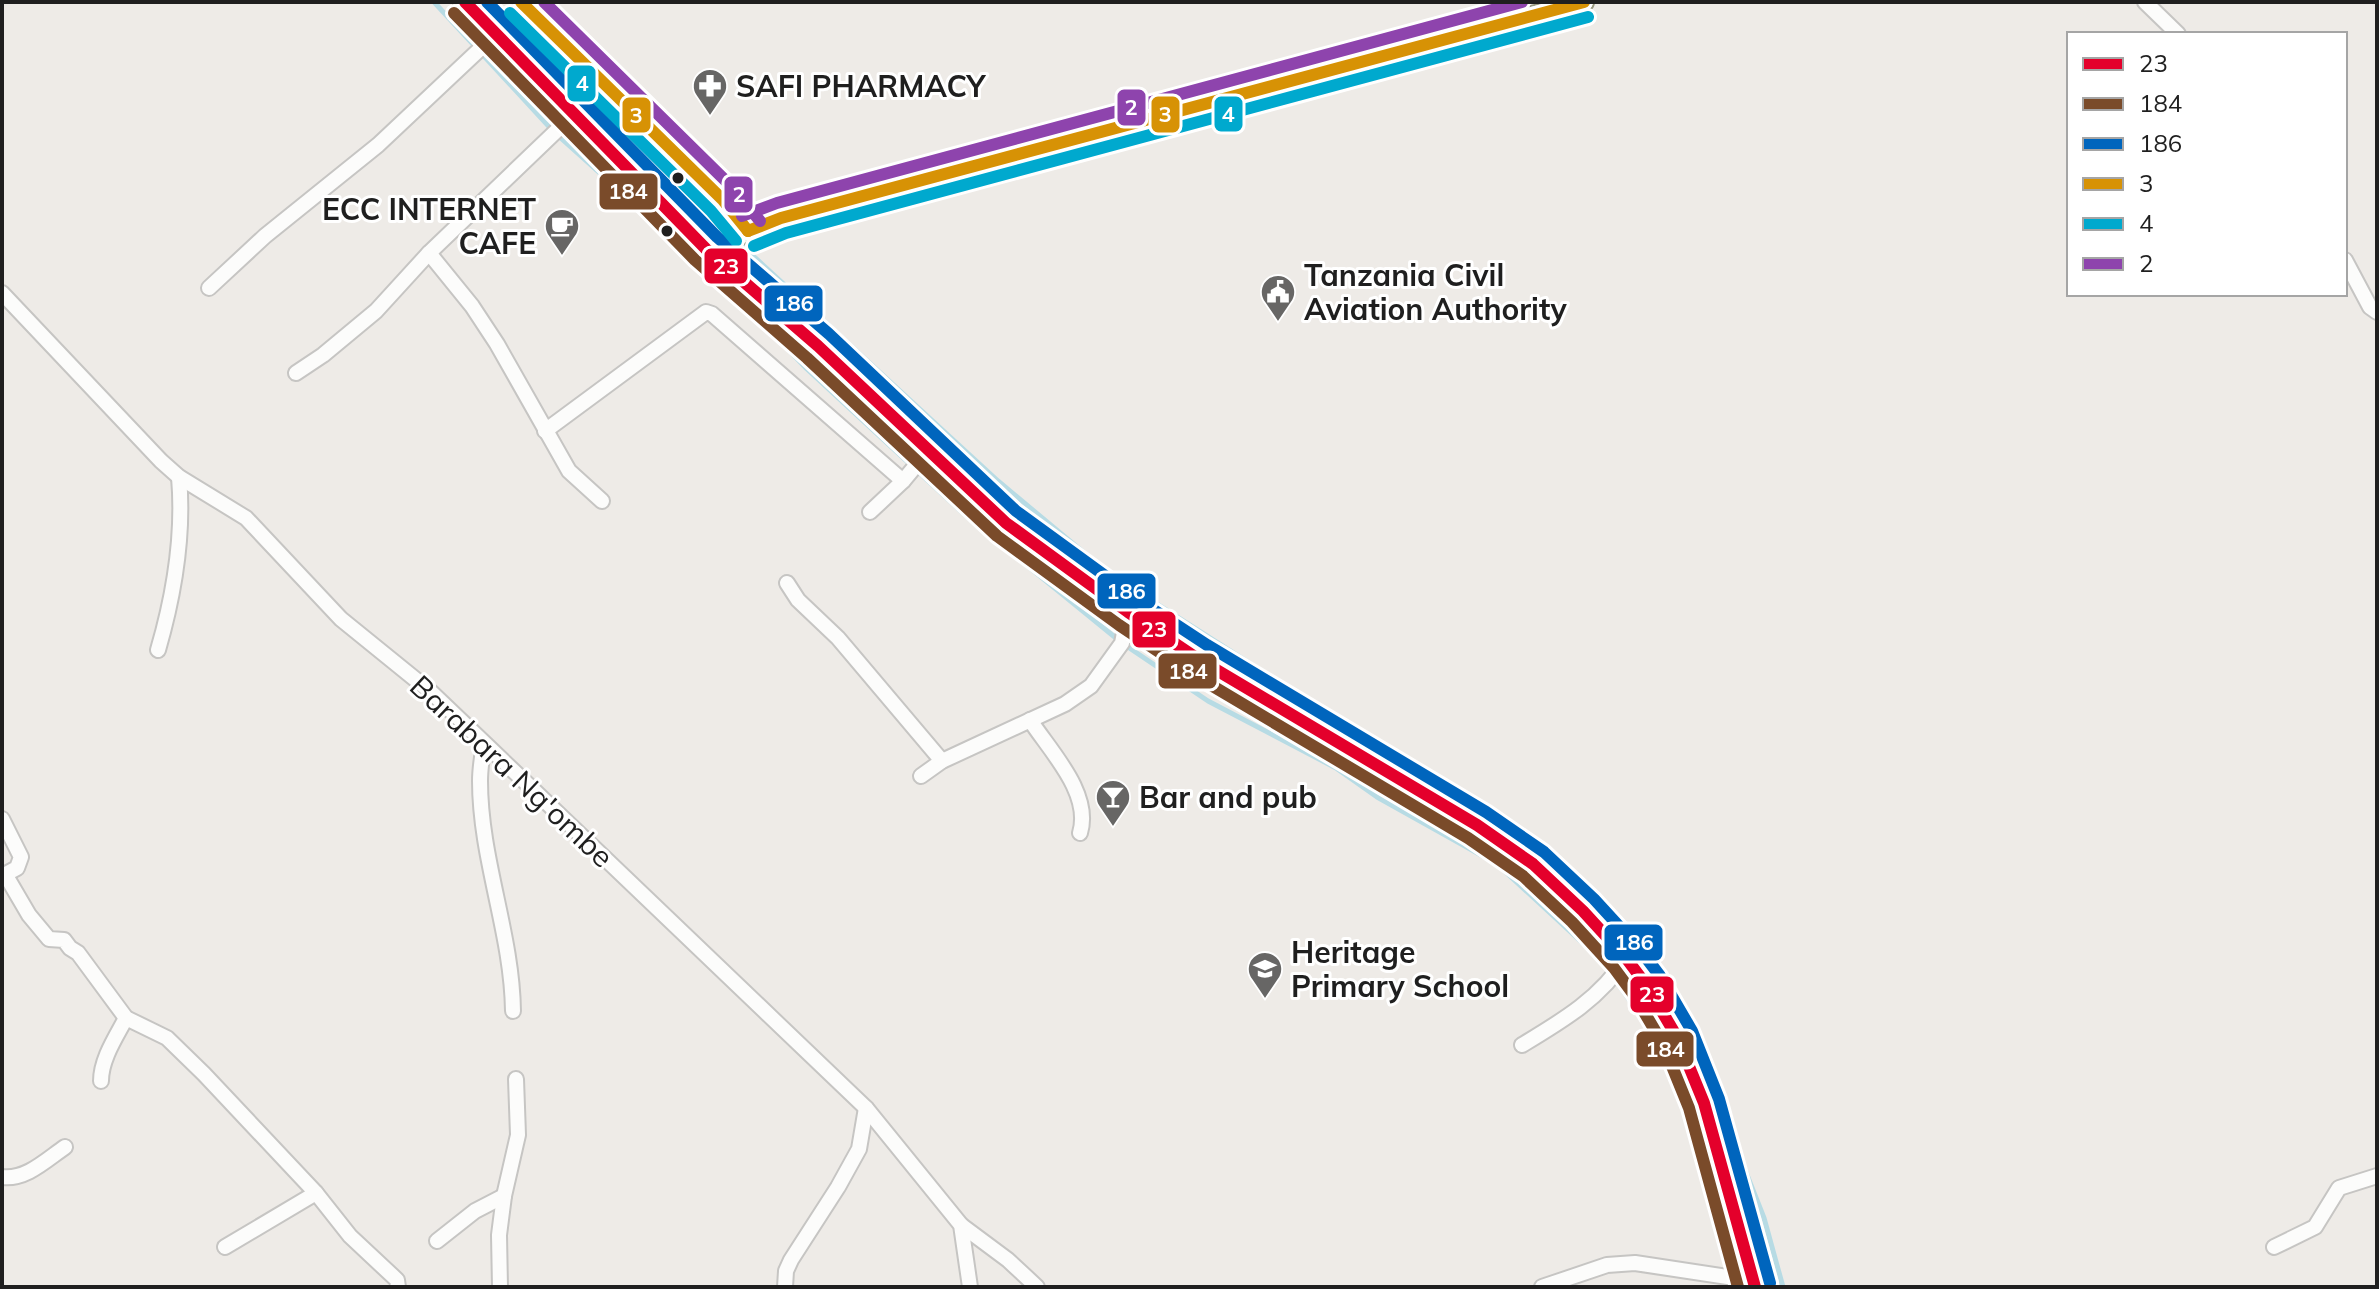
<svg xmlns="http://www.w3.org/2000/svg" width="2379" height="1289" font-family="Mulish,sans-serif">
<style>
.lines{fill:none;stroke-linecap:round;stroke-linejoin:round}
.stream{stroke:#b7dbe4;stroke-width:5}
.street-casing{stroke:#c6c5c3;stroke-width:18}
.secondary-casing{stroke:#97977e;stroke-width:22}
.primary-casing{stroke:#a49883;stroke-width:26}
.street{stroke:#fcfcfb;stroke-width:14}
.secondary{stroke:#f4f4ea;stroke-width:18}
.primary{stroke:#f1ece4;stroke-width:22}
.bus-1-casing{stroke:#fff;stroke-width:18}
.bus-2-casing{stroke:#fff;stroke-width:18}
.bus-3-casing{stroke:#fff;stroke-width:18}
.bus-4-casing{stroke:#fff;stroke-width:18}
.bus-5-casing{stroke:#fff;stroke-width:18}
.bus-6-casing{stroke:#fff;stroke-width:18}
.bus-1{stroke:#e4002b;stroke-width:12}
.bus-2{stroke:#7a4b2a;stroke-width:12}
.bus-3{stroke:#0065bd;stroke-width:12}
.bus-4{stroke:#d79205;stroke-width:12}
.bus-5{stroke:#00a9ce;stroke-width:12}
.bus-6{stroke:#8e44ad;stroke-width:12}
.bus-dot{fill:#1f1f1f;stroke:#fff;stroke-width:3}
.labels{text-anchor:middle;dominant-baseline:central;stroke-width:6;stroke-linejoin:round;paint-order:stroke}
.poi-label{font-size:30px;font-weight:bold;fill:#1f1f1f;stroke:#fff;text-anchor:start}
.street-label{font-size:30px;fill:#1f1f1f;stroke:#fff}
.line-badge{stroke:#fff;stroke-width:3}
.badge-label{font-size:22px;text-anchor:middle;font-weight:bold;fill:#fff}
</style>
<rect width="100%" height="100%" fill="#eeebe7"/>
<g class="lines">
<g class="stream">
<polyline points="434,2 554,132 736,295 807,369 964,514 1122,643 1208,701 1336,768 1377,797 1497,864 1601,960 1648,1026 1688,1115 1740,1287"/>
<polyline points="487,2 731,235"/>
<polyline points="738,242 998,481 1107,572 1404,762 1511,823 1569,883"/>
<polyline points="1618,933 1635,950 1687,1023 1764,1218 1783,1287"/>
</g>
<defs>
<g id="street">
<polyline points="521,2 723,200 748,231"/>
<polyline points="2145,2 2178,34"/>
<polyline points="429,253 472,306 497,344 569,471 602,501"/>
<polyline points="2345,260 2370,307 2377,312"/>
<polyline points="209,288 265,236 378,145 496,34"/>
<polyline points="2,293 161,461 179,477 246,518 341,619 431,692 866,1108 961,1225 970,1287"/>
<polyline points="296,373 323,355 376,311 429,253 573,115"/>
<polyline points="545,431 706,312 712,314 903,481"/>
<polyline points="870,512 903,481 928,451"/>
<polyline points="787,583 798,600 838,638 942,761"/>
<path d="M158 650C174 595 184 534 179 477"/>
<path d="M1030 720C1050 751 1092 793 1080 833"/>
<path d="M484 744C482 756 480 769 480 781 480 859 512 933 513 1011"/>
<polyline points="921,776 942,761 1065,704 1091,686 1122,643 1128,612"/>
<polyline points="2,819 21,857 17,868 2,876"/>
<polyline points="5,874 29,915 49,939 64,940 70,948 78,953 126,1018 167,1038 204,1074 316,1193 350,1236 397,1280 398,1287"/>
<path d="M1522 1045C1562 1021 1601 998 1626 958"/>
<path d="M101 1081C101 1059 116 1037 126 1018"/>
<path d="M2 1177C26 1180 46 1160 65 1147"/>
<polyline points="961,1225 1008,1260 1037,1287"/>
<polyline points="437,1241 475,1211 504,1196"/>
<polyline points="225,1247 316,1193"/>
<polyline points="2274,1247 2315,1227 2339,1188 2377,1176"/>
<polyline points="500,1287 499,1235 504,1196 518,1135 516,1079"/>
<polyline points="785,1287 786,1271 791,1260 838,1187 859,1149 866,1108"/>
<polyline points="1542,1287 1607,1265 1635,1263 1754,1281"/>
</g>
<polyline id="secondary" points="706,249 781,218 1584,2"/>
<polyline id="primary" points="465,2 706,249 818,346 1006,523 1128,612 1198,659 1477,825 1533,864 1583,911 1626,958 1647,986 1677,1037 1704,1103 1755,1287"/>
</defs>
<use href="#street" class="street-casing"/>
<use href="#secondary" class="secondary-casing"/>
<use href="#primary" class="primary-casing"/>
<use href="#street" class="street"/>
<use href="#secondary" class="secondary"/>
<use href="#primary" class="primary"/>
<defs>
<polyline id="bus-1" points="465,2 706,249 818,346 1006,523 1128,612 1198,659 1477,825 1533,864 1583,911 1626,958 1647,986 1677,1037 1704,1103 1755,1287"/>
<polyline id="bus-2" points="454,13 695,260 807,358 997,536 1119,625 1189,672 1468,838 1523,876 1572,922 1614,968 1634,995 1663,1044 1689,1108 1738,1287"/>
<polyline id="bus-3" points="487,2 717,237 829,334 1016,511 1137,599 1207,645 1486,812 1544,852 1594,899 1638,947 1660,976 1692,1031 1719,1099 1770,1283"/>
<g id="bus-4">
<polyline points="521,2 723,200 748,231"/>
<polyline points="748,231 781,218 1584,2"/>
</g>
<g id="bus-5">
<polyline points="510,13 711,211 736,241"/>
<polyline points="754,246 786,233 1588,17"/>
</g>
<g id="bus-6">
<polyline points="544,2 734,189 760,221"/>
<polyline points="742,216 777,203 1522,2"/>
</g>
</defs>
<use href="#bus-1" class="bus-1-casing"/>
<use href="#bus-2" class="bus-2-casing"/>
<use href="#bus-3" class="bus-3-casing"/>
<use href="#bus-4" class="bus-4-casing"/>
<use href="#bus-5" class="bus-5-casing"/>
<use href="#bus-6" class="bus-6-casing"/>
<use href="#bus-1" class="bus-1"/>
<use href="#bus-2" class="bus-2"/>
<use href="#bus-3" class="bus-3"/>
<use href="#bus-4" class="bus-4"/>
<use href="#bus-5" class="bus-5"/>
<use href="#bus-6" class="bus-6"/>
</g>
<defs>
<symbol id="pharmacy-pin" viewBox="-11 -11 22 30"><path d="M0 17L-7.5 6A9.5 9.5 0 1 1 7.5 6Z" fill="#676665" stroke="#fff"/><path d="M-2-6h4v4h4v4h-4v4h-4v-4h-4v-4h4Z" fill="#fff"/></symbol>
<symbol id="cafe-pin" viewBox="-11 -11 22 30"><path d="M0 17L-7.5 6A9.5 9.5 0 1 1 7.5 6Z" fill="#676665" stroke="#fff"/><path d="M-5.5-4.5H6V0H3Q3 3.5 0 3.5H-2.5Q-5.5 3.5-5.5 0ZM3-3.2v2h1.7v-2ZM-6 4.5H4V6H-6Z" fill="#fff"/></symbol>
<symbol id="civic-pin" viewBox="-11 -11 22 30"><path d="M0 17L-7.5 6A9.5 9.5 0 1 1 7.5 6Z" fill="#676665" stroke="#fff"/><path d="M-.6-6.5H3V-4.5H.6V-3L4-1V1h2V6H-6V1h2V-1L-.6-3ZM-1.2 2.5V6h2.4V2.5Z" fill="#fff"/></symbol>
<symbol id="bar-pin" viewBox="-11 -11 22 30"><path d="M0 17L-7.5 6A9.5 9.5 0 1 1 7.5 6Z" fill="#676665" stroke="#fff"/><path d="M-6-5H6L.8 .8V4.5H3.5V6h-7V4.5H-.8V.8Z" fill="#fff"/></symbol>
<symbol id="school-pin" viewBox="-11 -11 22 30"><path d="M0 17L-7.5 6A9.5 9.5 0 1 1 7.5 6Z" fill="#676665" stroke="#fff"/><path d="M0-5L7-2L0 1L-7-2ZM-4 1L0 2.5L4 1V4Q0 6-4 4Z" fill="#fff"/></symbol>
</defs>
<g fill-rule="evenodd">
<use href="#pharmacy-pin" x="690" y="66" width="40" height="54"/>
<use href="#cafe-pin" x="542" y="206" width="40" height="54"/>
<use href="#civic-pin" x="1258" y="272" width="40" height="54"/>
<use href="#bar-pin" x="1093" y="777" width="40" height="54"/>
<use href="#school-pin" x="1245" y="949" width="40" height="54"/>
</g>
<g class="bus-dot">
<circle cx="678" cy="178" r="7"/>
<circle cx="667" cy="231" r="7"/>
</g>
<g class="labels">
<g class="poi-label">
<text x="736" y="86">SAFI PHARMACY</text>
<text x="536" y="209" text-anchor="end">ECC INTERNET<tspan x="536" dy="34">CAFE</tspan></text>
<text x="1304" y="275">Tanzania Civil<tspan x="1304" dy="34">Aviation Authority</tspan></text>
<text x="1139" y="797">Bar and pub</text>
<text x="1291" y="952">Heritage<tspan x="1291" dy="34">Primary School</tspan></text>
</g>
<g class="street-label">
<text transform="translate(512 771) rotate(43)">Barabara Ng'ombe</text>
</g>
</g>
<g class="line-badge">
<rect x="566" y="64" width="31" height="39" rx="8" fill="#00a9ce"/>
<rect x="1116" y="88" width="31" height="39" rx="8" fill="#8e44ad"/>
<rect x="1213" y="95" width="31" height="38" rx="8" fill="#00a9ce"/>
<rect x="1150" y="95" width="31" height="39" rx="8" fill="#d79205"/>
<rect x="621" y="96" width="31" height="38" rx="8" fill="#d79205"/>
<rect x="598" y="172" width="61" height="39" rx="8" fill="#7a4b2a"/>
<rect x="723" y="175" width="31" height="39" rx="8" fill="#8e44ad"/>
<rect x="703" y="247" width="46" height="38" rx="8" fill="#e4002b"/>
<rect x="763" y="284" width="61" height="39" rx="8" fill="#0065bd"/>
<rect x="1096" y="572" width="61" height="38" rx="8" fill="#0065bd"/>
<rect x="1131" y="610" width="46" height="39" rx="8" fill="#e4002b"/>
<rect x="1157" y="652" width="61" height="38" rx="8" fill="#7a4b2a"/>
<rect x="1603" y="923" width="61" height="39" rx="8" fill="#0065bd"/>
<rect x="1629" y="975" width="46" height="39" rx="8" fill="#e4002b"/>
<rect x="1635" y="1030" width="60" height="38" rx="8" fill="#7a4b2a"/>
</g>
<g class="badge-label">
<text x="582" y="91">4</text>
<text x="1131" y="115">2</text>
<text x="1228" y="122">4</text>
<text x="1165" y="122">3</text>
<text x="636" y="123">3</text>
<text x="628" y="199">184</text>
<text x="739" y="202">2</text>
<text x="726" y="274">23</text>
<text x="794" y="311">186</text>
<text x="1126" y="599">186</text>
<text x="1154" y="637">23</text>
<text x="1188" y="679">184</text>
<text x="1634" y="950">186</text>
<text x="1652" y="1002">23</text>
<text x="1665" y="1057">184</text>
</g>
<rect width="2379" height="1289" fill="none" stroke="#1f1f1f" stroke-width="8"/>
<rect x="2067" y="32" width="280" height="264" fill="#ffffff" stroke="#a5a5a5" stroke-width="2"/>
<rect x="2083" y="58" width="40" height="12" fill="#e4002b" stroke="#a5a5a5" stroke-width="2"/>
<text x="2139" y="72" font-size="24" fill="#1f1f1f">23</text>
<rect x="2083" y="98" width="40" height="12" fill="#7a4b2a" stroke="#a5a5a5" stroke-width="2"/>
<text x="2139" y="112" font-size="24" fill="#1f1f1f">184</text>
<rect x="2083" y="138" width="40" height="12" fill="#0065bd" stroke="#a5a5a5" stroke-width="2"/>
<text x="2139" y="152" font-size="24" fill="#1f1f1f">186</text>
<rect x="2083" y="178" width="40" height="12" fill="#d79205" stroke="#a5a5a5" stroke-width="2"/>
<text x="2139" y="192" font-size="24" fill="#1f1f1f">3</text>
<rect x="2083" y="218" width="40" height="12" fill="#00a9ce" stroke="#a5a5a5" stroke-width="2"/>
<text x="2139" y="232" font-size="24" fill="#1f1f1f">4</text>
<rect x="2083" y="258" width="40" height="12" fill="#8e44ad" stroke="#a5a5a5" stroke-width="2"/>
<text x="2139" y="272" font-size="24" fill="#1f1f1f">2</text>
</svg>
